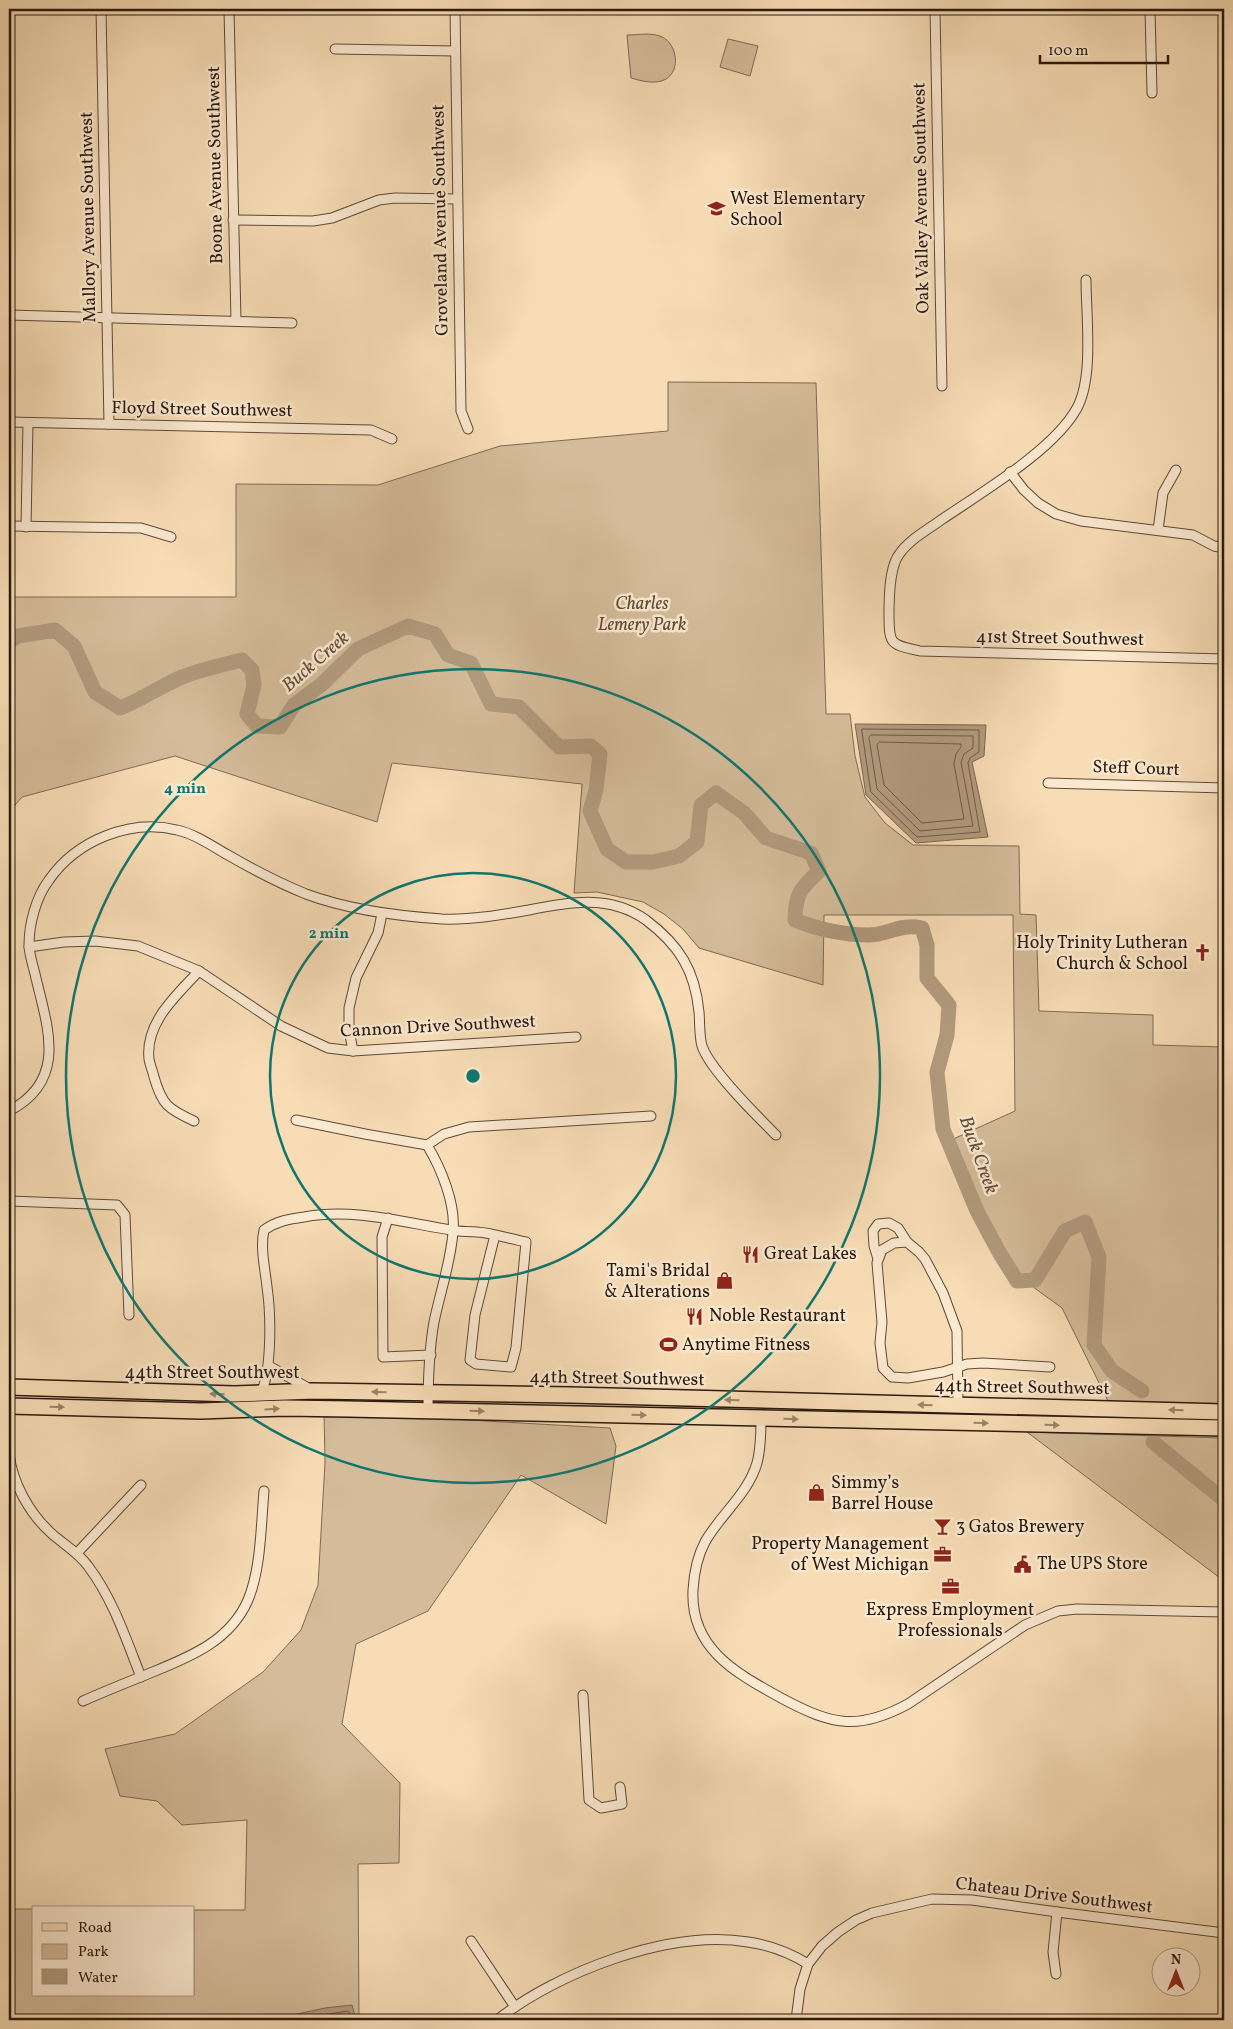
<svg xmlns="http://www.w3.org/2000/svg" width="1233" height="2029" font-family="Vollkorn,serif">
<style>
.green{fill:#d4bb99;stroke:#7f6a54}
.water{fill:#b19a7d;stroke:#7b6651}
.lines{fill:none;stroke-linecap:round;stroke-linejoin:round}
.shore{stroke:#6e5a46;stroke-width:1}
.river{stroke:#b19a7d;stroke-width:15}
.street-casing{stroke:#5d4a38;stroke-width:11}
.primary-casing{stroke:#2a190f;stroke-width:18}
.street{stroke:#fae8cf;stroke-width:9}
.primary{stroke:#f7dcb5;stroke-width:15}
.oneway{fill:#9b846a}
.ring{fill:none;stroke:#0f766e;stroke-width:2.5}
.labels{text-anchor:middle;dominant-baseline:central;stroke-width:5;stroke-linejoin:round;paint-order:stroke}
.street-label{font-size:18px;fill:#2a190f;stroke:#fae8cf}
.poi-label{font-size:18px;fill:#2a190f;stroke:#fae8cf;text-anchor:start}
.park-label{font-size:18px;font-style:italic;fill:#5d4a38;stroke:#fae8cf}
.water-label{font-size:19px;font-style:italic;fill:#604d3b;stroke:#fae8cf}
.centre{fill:#0f766e;stroke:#fae8cf;stroke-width:2.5}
.ring-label{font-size:15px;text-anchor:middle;font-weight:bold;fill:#0f766e;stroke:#fae8cf;stroke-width:5;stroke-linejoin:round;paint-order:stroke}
</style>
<rect width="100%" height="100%" fill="#f7dcb5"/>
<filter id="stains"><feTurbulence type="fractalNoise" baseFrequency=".004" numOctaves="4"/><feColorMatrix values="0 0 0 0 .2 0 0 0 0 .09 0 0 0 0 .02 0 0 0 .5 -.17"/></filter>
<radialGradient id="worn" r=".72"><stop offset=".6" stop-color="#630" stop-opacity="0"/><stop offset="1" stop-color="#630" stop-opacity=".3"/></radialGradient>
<g class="green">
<path d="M627 35C638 35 652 32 662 37 677 44 681 70 666 79 656 85 641 81 631 78Z"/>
<polygon points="728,39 758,46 750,76 720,67"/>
<polygon points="668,382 816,383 826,714 850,714 855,756 865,797 885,823 913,845 1019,846 1020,914 1036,915 1039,1011 1153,1015 1153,1045 1224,1047 1224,1405 1109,1403 1062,1308 1018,1276 998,1243 951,1140 1015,1111 1013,915 824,915 823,985 699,948 683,929 664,914 643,902 597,892 574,893 582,784 392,763 377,822 175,756 22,797 9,812 9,597 236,597 236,484 378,485 500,446 668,431"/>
<polygon points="324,1412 610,1428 616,1446 606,1524 521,1475 428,1611 356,1644 342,1724 400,1783 399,1863 358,1864 359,2020 9,2020 9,1909 34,1909 34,1995 194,1995 194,1910 245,1910 247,1820 182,1825 157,1801 120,1796 105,1749 175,1734 263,1672 301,1630 318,1585 325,1463"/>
<polygon points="1027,1432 1224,1438 1224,1581"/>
</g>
<g class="water">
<polygon points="855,724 986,725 984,756 972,762 988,837 916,843 866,795"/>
<polygon points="352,2005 356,2020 280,2020 279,2018 325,2008"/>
</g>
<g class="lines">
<g class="shore">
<polygon points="862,729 979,730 979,752 970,758 968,763 980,832 917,837 871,792"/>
<polygon points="871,735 973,736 973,748 964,754 961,762 973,826 920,831 877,789 869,738"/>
<polygon points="880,742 961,744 961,747 956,754 954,764 964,819 922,823 884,785 877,745"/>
<polyline points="294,2020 347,2011 349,2012 351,2020"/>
</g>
<g class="river">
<path d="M9 642 18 636 55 630 74 646 95 692 120 708C141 700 161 686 182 677 202 669 222 665 242 660L252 670 254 685 247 714 257 726 280 727 294 705 321 685 358 649 408 626 435 634 448 655 471 663 491 704 519 707 559 747 591 746 600 754 596 790 590 811 607 849 626 862H653L679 856 697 842 701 805 716 793 744 813 766 838 811 853 819 871C801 888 795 894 795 920 816 929 845 935 868 935 888 935 900 923 922 928L927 945V978L949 1005 947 1035 937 1072 943 1129 977 1211 999 1252 1017 1281 1035 1280 1065 1231 1085 1222 1099 1257 1094 1345 1112 1371 1142 1391"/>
<polyline points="1153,1442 1224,1500"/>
</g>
<defs>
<g id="street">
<polyline points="101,9 109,424"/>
<polyline points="229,9 236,321"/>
<polyline points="455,9 461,411 468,429"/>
<polyline points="935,9 942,386"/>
<polyline points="1150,9 1152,93"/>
<polyline points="335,49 455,51"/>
<polyline points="233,220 313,221 332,218 379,200 395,198 457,199"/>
<path d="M1086 280C1086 315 1094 377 1077 408 1054 450 982 492 941 520 927 530 907 541 898 556 889 570 889 600 889 615 889 646 891 644 920 651L1224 659"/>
<polyline points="9,315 292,323"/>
<polyline points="9,422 371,430 392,439"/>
<polyline points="1010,472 1024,490 1038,503 1056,514 1081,521 1193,535 1214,546 1224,548"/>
<polyline points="9,526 141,528 171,537"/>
<polyline points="26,527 28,423"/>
<polyline points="1158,530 1163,493 1176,470"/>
<polyline points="1048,783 1224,788"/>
<polyline points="29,947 64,942 95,941 138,946 199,971 281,1026 328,1048 353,1051 576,1037"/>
<polyline points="353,1051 349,1030 349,1008 356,978 378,933 382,914"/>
<path d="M9 1111C69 1080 47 1026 35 974 33 965 29 954 29 945 29 924 36 897 49 880 76 841 130 818 177 830 195 834 212 846 228 855 254 870 279 883 306 894 349 910 396 916 442 919 471 920 501 915 529 910 568 902 610 894 646 920 679 945 695 970 699 1012 700 1023 699 1035 702 1046 710 1070 757 1116 776 1135"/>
<path d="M296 1120 365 1134 427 1145C441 1168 456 1204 453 1232 451 1261 440 1293 434 1322 429 1350 428 1382 428 1411"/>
<path d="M194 1121C168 1109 162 1105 154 1077 153 1072 150 1065 149 1059 145 1022 177 995 199 971"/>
<polyline points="427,1145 444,1134 469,1127 651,1116"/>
<polyline points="9,1201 117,1205 125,1215 129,1315"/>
<polyline points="388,1218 382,1237 383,1357 431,1355"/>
<polyline points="907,1242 894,1243 882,1250 877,1263 882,1322 880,1343 883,1368 892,1377 908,1378 943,1372 967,1364 983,1363 1050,1367"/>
<polyline points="878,1259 874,1246 873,1231 878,1224 889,1223 898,1228 907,1242 919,1252 925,1259 943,1293 957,1331 958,1405"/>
<polyline points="269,1366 310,1389"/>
<path d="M261 1393C272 1369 271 1314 267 1287 265 1268 260 1248 264 1230 277 1221 289 1219 304 1217 354 1208 401 1222 451 1230 459 1232 468 1231 477 1232 493 1233 510 1239 526 1242L516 1348 511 1367 476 1364 470 1360 475 1315 495 1235"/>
<path d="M761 1418C761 1433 761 1448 757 1463 748 1494 720 1515 705 1542 697 1557 694 1573 693 1590 690 1650 738 1674 783 1699 832 1725 858 1731 908 1704L1025 1625 1058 1611 1077 1609 1224 1612"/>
<path d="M9 1453C12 1482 29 1513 51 1533 63 1544 78 1552 88 1566 113 1599 126 1639 141 1677"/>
<polyline points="77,1553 141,1485"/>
<polyline points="583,1695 589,1800 601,1808 622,1804 620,1787"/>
<path d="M83 1701C103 1692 123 1684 143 1676 184 1659 229 1644 248 1600 261 1569 261 1525 264 1491"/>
<polyline points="471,1941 515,2007"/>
<polyline points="1056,1974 1053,1952 1057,1912"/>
<path d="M497 2020C558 1972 669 1929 748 1942 769 1945 790 1953 808 1964"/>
<polyline points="796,2020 800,1989 808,1964 822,1946 838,1932 856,1920 872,1913 932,1899 972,1900 1057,1912 1224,1933"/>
</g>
<g id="primary">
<polyline points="9,1387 234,1394 314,1391 570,1395 1224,1412"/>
<polyline points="9,1406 201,1411 285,1408 349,1409 1224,1428"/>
</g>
</defs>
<use href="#street" class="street-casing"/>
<use href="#primary" class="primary-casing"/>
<use href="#street" class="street"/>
<use href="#primary" class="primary"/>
</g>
<defs><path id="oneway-solid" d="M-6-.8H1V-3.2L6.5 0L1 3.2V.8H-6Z" transform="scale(1.25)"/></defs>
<g class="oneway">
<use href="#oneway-solid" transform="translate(379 1392) rotate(-179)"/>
<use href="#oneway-solid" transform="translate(217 1394) rotate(-179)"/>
<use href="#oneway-solid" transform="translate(732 1400) rotate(-179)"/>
<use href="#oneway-solid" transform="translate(925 1405) rotate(-179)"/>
<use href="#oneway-solid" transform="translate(57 1407) rotate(1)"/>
<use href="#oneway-solid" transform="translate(272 1409) rotate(-3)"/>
<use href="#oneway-solid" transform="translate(1176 1410) rotate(-178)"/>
<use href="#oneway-solid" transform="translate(477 1411) rotate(1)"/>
<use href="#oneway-solid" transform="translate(639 1415) rotate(1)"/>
<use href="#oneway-solid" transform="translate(791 1419) rotate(1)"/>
<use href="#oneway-solid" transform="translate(981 1423) rotate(1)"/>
<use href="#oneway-solid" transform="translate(1052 1425) rotate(1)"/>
</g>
<g class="ring">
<circle cx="473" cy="1076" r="203"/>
<circle cx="473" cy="1076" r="407"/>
</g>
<defs>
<symbol id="school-bare" viewBox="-9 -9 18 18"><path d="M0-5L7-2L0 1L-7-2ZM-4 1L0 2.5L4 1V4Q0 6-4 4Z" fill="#8f2418" stroke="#fae8cf" stroke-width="2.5" paint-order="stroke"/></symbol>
<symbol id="church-bare" viewBox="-9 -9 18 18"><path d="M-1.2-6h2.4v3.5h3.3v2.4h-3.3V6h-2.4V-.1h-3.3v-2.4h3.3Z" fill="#8f2418" stroke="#fae8cf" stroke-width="2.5" paint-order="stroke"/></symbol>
<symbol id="restaurant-bare" viewBox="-9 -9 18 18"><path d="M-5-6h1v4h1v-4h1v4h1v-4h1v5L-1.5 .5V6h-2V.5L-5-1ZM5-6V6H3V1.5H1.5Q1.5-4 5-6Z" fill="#8f2418" stroke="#fae8cf" stroke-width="2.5" paint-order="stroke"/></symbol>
<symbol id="shop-bare" viewBox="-9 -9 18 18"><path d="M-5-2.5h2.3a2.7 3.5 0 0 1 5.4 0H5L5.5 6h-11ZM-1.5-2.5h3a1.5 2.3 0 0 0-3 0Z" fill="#8f2418" stroke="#fae8cf" stroke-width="2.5" paint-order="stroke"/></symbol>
<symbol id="stadium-bare" viewBox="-9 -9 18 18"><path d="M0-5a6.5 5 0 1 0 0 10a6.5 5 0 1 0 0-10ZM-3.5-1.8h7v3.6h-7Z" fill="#8f2418" stroke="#fae8cf" stroke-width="2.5" paint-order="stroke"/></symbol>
<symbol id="bar-bare" viewBox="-9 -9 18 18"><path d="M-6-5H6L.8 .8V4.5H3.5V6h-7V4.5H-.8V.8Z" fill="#8f2418" stroke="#fae8cf" stroke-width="2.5" paint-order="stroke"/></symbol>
<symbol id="office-bare" viewBox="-9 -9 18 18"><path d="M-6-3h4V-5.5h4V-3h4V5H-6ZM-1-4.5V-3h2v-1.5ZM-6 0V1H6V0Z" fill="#8f2418" stroke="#fae8cf" stroke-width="2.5" paint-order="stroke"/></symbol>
<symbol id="civic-bare" viewBox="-9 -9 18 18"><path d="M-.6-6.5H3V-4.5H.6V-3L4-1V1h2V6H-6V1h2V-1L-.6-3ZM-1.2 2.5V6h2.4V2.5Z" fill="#8f2418" stroke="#fae8cf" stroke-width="2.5" paint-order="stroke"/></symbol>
</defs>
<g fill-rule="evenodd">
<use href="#school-bare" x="704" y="196" width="25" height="25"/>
<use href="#church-bare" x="1190" y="940" width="25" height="25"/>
<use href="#restaurant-bare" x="738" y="1242" width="25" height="25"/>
<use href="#shop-bare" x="712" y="1268" width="25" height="25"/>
<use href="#restaurant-bare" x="682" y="1304" width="25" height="25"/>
<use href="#stadium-bare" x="656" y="1332" width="25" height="25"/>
<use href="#shop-bare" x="804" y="1480" width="25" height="25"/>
<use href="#bar-bare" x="930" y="1514" width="25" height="25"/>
<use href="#office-bare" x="930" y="1542" width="25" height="25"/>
<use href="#civic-bare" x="1010" y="1552" width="25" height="25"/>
<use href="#office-bare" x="938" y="1574" width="25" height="25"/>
</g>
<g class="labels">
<g class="street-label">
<text transform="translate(216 165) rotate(-91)">Boone Avenue Southwest</text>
<text transform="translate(922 198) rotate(-91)">Oak Valley Avenue Southwest</text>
<text transform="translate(89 217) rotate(-91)">Mallory Avenue Southwest</text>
<text transform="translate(441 220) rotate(-91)">Groveland Avenue Southwest</text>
<text transform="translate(202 410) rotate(1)">Floyd Street Southwest</text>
<text transform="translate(1060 639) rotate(1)">41st Street Southwest</text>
<text transform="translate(1136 769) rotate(2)">Steff Court</text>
<text transform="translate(438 1027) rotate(-3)">Cannon Drive Southwest</text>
<text x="212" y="1373">44th Street Southwest</text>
<text transform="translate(617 1379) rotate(1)">44th Street Southwest</text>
<text transform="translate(1022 1388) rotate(1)">44th Street Southwest</text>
<text transform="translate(1054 1896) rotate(7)">Chateau Drive Southwest</text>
</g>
<g class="poi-label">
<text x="730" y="199">West Elementary<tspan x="730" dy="21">School</tspan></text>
<text x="1188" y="943" text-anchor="end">Holy Trinity Lutheran<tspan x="1188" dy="21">Church &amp; School</tspan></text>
<text x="764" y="1254">Great Lakes</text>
<text x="710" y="1271" text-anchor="end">Tami's Bridal<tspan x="710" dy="21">&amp; Alterations</tspan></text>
<text x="709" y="1316">Noble Restaurant</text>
<text x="682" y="1345">Anytime Fitness</text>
<text x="831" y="1483">Simmy’s<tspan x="831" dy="21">Barrel House</tspan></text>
<text x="956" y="1527">3 Gatos Brewery</text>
<text x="929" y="1544" text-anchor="end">Property Management<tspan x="929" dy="21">of West Michigan</tspan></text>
<text x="1037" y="1564">The UPS Store</text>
<text x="950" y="1610" text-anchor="middle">Express Employment<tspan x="950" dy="21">Professionals</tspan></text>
</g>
<g class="park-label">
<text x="642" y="604">Charles<tspan x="642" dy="21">Lemery Park</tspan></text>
</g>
<g class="water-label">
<text transform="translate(316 662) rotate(-41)">Buck Creek</text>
<text transform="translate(978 1155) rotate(70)">Buck Creek</text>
</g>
</g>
<circle cx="473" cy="1076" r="8" class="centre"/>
<g class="ring-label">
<text x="185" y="793">4 min</text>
<text x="329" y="938">2 min</text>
</g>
<rect width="1233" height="2029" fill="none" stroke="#f7dcb5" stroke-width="30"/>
<rect x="10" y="10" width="1213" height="2009" fill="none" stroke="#2a190f" stroke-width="2.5"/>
<rect x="15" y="15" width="1203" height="1999" fill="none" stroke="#2a190f"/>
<rect x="32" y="1906" width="162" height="90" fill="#fae8cf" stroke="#a79582"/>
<rect x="42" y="1923" width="25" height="8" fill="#f7dcb5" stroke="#a79582"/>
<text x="78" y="1932" font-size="15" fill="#2a190f">Road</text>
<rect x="42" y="1944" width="25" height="15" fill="#d4bb99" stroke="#a79582"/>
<text x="78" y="1956" font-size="15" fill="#2a190f">Park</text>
<rect x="42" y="1969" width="25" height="15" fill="#b19a7d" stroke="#a79582"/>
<text x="78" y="1982" font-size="15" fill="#2a190f">Water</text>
<g transform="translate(1176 1972)"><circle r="24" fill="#fae8cf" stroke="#a79582"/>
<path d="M0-4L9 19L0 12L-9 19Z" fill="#8f2418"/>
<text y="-8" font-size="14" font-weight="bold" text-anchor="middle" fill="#2a190f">N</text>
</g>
<path d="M1040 55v8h128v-8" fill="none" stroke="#2a190f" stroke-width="2.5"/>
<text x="1048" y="55" font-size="15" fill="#2a190f" stroke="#fae8cf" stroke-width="4" paint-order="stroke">100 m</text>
<rect width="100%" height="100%" filter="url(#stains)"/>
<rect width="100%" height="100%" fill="url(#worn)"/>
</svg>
